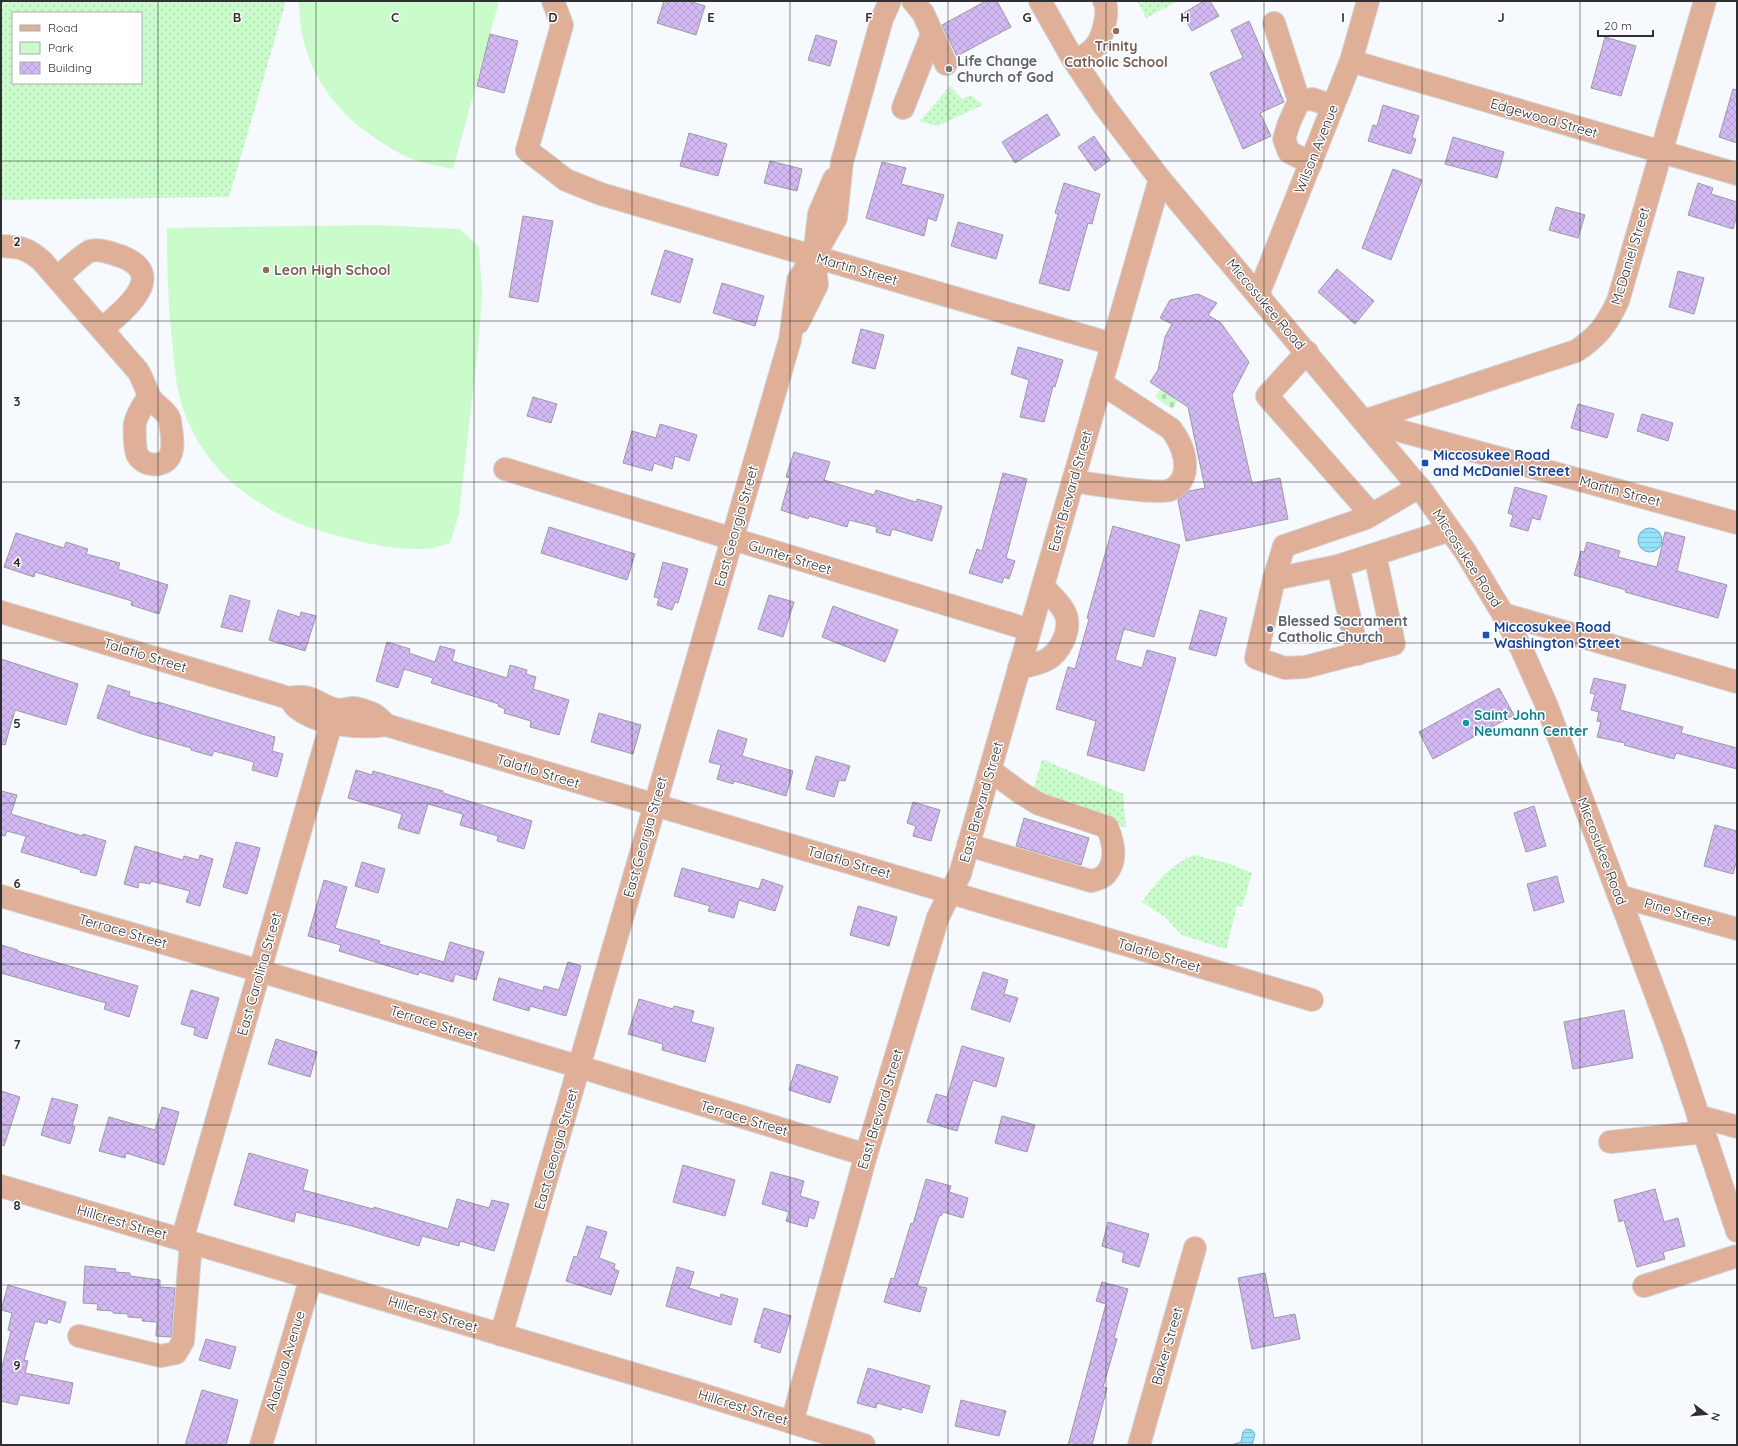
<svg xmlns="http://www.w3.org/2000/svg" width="1738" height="1446" font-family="Quicksand,sans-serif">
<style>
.green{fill:url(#green-dots);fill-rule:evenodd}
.cemetery{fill:url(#cemetery-stones)}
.pitch{fill:#c9fcca}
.water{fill:url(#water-rules);stroke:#75aebe}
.building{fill:url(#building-cross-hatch);stroke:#9d9aa0}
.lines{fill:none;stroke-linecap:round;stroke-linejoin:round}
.minor-casing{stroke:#d2d5d9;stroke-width:24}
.minor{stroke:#dfaf97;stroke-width:22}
.grid{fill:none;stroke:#2f3032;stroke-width:1;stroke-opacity:0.55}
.education-dot{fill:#8d6e63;stroke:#fff;stroke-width:1.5}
.worship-dot{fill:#6b7280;stroke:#fff;stroke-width:1.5}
.transit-dot{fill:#1a4fb4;stroke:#fff;stroke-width:1.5}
.culture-dot{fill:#0f9aa8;stroke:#fff;stroke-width:1.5}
.labels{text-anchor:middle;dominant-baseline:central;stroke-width:3;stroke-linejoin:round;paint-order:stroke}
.education-label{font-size:14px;font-weight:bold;fill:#785e54;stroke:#fff}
.worship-label{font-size:14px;font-weight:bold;fill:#5b616d;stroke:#fff;text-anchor:start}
.street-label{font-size:14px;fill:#2f3032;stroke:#fff}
.transit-label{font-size:14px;font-weight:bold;fill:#164399;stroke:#fff;text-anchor:start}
.culture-label{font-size:14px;font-weight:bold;fill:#0d838f;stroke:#fff;text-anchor:start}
.grid-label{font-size:13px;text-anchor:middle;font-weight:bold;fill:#2f3032;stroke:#fff;stroke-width:3;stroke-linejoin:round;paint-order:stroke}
</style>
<defs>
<pattern id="green-dots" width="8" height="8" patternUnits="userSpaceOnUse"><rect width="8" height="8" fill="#c9fcca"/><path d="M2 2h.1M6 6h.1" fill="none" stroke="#add8ae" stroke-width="1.8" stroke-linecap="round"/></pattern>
<pattern id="cemetery-stones" width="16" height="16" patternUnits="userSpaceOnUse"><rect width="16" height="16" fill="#c9fcca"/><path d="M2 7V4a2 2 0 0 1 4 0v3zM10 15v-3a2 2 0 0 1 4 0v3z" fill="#add8ae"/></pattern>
<pattern id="water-rules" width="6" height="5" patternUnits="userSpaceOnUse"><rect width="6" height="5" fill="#93e4fa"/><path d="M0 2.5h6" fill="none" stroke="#7fc4d7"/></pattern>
<pattern id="building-cross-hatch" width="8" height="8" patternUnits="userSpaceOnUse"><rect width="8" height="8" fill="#d3b9f3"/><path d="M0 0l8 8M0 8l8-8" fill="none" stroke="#b59fd1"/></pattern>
</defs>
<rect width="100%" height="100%" fill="#f6f9fe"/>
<g class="green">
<path d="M1 1H286L229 197 1 200ZM13 13H141V83H13Z"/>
<polygon points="1137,1 1178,1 1146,18"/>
<polygon points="950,86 962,99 971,95 983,105 937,126 920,121"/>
<polygon points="1042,759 1123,794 1126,828 1033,791"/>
<path d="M1194 855 1230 864 1252 873 1242 907 1237 906 1226 949 1182 935 1165 917 1142 902C1154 884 1173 863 1194 855Z"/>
</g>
<polygon class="cemetery" points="1161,388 1178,400 1172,409 1155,397"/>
<g class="pitch">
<path d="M299 1H499L453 169C440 166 426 164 412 159 399 154 387 146 375 138 327 106 299 59 299 1Z"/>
<path d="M375 225 460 229 479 247 482 293 479 338 459 514 450 543C442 545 432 549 423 549 392 550 361 542 331 534 269 517 210 479 186 417 177 395 175 372 173 349 168 309 167 269 167 228Z"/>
</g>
<g class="water">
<circle cx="1650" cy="540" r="12"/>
<polygon points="1246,1429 1252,1430 1255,1434 1252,1445 1231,1445 1241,1442 1243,1432"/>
</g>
<g class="building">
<polygon points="664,1 689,1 705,6 696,35 657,23"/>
<polygon points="986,1 997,1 1011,27 957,56 942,25"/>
<polygon points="1204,1 1210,1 1219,16 1192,31 1182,14"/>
<polygon points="1249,21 1284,102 1260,113 1271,136 1243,149 1210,73 1243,58 1231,30"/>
<polygon points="490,34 518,41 504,93 477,86"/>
<polygon points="816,35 837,41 830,66 808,60"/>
<polygon points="1605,37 1636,46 1621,96 1591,88"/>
<polygon points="1733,89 1737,90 1737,143 1719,137"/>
<polygon points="1383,105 1419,116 1412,138 1416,139 1411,154 1368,141 1373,125 1377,126"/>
<polygon points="1047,114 1060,135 1015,163 1002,142"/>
<polygon points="689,133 727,144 718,176 680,166"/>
<polygon points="1094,136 1110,160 1095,171 1078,147"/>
<polygon points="1453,137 1504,152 1497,178 1445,164"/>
<polygon points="770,161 802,169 797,191 764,183"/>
<polygon points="882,162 906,168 901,184 944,195 936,221 928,218 924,236 866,218"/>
<polygon points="1393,169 1422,180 1391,260 1362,248"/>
<polygon points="1064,183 1100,194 1092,224 1088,223 1069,291 1039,283 1058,214 1055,213"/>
<polygon points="1698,183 1713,188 1711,194 1737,202 1737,215 1733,229 1688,215"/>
<polygon points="1556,207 1585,215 1578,238 1549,230"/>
<polygon points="523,216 553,221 538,302 509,297"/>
<polygon points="958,222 1003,235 996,259 951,246"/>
<polygon points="665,250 693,259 680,303 651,294"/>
<polygon points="1337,269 1374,301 1355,324 1318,292"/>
<polygon points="1678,271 1704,278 1694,314 1669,307"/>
<polygon points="722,283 764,296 755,326 713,313"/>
<polygon points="1198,294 1217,303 1208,315 1221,323 1249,362 1232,395 1252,483 1280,478 1288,519 1186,541 1178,500 1189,491 1205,488 1188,407 1150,382 1158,370 1165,337 1172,324 1160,318 1170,300"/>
<polygon points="861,329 884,335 875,369 852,363"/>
<polygon points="1018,347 1063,360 1055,387 1053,386 1044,422 1020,417 1029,380 1011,374"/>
<polygon points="533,397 557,404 551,423 527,416"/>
<polygon points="1578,404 1614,414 1607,438 1571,428"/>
<polygon points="1642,414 1673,423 1668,441 1637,431"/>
<polygon points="660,424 697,435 689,461 675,456 672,469 654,463 652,471 623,463 632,431 656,438"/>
<polygon points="794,452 830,462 824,480 874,495 876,490 916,502 917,499 942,506 932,541 892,529 890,536 876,532 877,527 849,520 847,527 809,516 808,519 781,510 790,478 786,477"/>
<polygon points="1003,473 1027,479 1006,558 1015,561 1009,579 1004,577 1002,583 969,573 977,549 982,551"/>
<polygon points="1515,487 1547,496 1540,520 1532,518 1528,531 1510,526 1513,515 1508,513"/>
<polygon points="1113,526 1180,545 1154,637 1124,629 1115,660 1142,668 1147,650 1176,658 1144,771 1087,755 1096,721 1056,709 1068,667 1075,669 1089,619 1087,618"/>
<polygon points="549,527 635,554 627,580 541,553"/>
<polygon points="1665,532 1685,537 1677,571 1727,585 1718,618 1625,592 1626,590 1574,575 1581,551 1584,552 1587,542 1620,551 1618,557 1657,567"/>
<polygon points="16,533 64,548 66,542 88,549 86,554 120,563 118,569 168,585 159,614 131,605 132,601 35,572 34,577 4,567"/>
<polygon points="663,562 688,569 678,603 675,602 672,610 657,605 659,598 654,597"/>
<polygon points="230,595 250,601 242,632 221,627"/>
<polygon points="769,595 794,602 783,637 758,629"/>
<polygon points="833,606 898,630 885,662 822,637"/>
<polygon points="278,610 300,617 301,612 316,616 305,651 269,640"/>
<polygon points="1200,610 1227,618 1216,656 1189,649"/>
<polygon points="387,642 410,649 409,653 435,662 440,646 455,650 452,661 507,678 510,665 527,670 526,674 536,677 533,689 569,700 559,735 530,727 531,721 504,713 505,709 498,706 499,704 431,683 433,678 404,669 398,688 376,681"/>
<polygon points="1,659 78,684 66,725 15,710 5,745 1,744"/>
<polygon points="1594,678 1626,685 1620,710 1683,727 1681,733 1737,748 1737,769 1676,753 1674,759 1624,745 1625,743 1597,737 1601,722 1597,721 1599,712 1591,710 1595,694 1590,693"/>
<polygon points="108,685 130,692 129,696 158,704 158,702 275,737 272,751 283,754 277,777 252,770 254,762 214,751 212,756 191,750 191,748 142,734 97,718"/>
<polygon points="1499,688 1514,715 1433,759 1419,732"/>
<polygon points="599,713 641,725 633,754 591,742"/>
<polygon points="718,730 747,739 742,756 793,771 786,796 734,781 733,784 717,779 721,765 709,762"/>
<polygon points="816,756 850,766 845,781 839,780 834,797 806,789"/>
<polygon points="356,770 372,775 373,771 443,791 443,793 532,821 524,849 497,841 498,836 460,825 463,814 428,804 419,834 398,828 402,814 348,798"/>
<polygon points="1,791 17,795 11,814 82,836 83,834 106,841 96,876 80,872 81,870 21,852 26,836 7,831 5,836 1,835"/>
<polygon points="913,802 940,810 931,841 913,836 916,826 907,823"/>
<polygon points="1534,806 1546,846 1526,852 1514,813"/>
<polygon points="1024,818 1089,838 1081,865 1016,846"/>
<polygon points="1715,825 1737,831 1737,859 1733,874 1704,866"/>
<polygon points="236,842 260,848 247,894 223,887"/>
<polygon points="135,846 183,860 184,856 199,860 200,855 213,859 200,906 186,902 190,891 151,881 150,884 139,882 138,888 124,884"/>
<polygon points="362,862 385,869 378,893 355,886"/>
<polygon points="682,868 759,889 762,879 783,886 775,911 739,900 734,918 708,911 710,906 674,896"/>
<polygon points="1557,876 1564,902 1534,911 1527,884"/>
<polygon points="324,880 347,887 335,928 380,941 379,944 444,962 450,942 484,952 476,980 455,974 453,982 419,972 418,975 339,951 341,945 308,936"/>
<polygon points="858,906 897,917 889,946 850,935"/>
<polygon points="1,945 18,950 17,951 138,986 129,1017 104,1009 106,1003 1,973"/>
<polygon points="568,962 581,966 566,1016 530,1006 529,1011 493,1000 499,978 543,991 544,986 559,990"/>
<polygon points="983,972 1008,980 1004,994 1018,998 1010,1022 971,1009"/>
<polygon points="191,990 219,998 207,1039 194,1035 195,1028 181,1024"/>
<polygon points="639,999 673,1009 674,1006 694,1011 691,1022 714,1028 705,1062 662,1050 663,1044 628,1034"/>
<polygon points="1624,1010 1633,1058 1573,1069 1564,1022"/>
<polygon points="276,1039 317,1052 310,1077 268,1064"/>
<polygon points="962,1046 1004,1058 996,1087 973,1080 957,1131 927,1122 936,1094 947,1097"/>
<polygon points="797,1064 838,1077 830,1103 789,1090"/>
<polygon points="1,1091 20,1097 4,1146 1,1145"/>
<polygon points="52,1098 78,1105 72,1126 75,1127 70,1144 41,1135"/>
<polygon points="162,1107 179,1112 164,1165 126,1153 125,1158 99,1151 109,1117 155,1130"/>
<polygon points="1002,1116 1035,1125 1027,1152 995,1143"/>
<polygon points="249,1153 308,1170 303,1190 373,1209 374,1207 448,1229 457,1199 489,1208 492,1200 509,1204 494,1251 460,1241 459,1246 422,1236 419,1246 352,1226 296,1212 294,1222 234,1205"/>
<polygon points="683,1165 735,1180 725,1216 673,1202"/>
<polygon points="771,1172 804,1181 800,1196 819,1202 814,1219 809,1217 807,1227 786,1221 789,1212 762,1204"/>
<polygon points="926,1179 951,1186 949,1192 968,1198 963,1218 943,1212 941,1216 939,1216 917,1286 927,1288 920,1312 884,1302 891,1278 894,1279 911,1223 913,1224"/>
<polygon points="1655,1189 1664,1222 1678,1218 1685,1246 1663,1252 1665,1259 1637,1267 1624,1220 1619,1222 1614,1200"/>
<polygon points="1108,1222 1149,1234 1139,1267 1122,1262 1124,1253 1102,1246"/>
<polygon points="587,1226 607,1232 599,1258 615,1264 614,1269 619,1271 611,1295 566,1281 574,1256 577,1257"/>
<polygon points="85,1266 116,1269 115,1272 130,1273 130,1276 160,1280 160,1287 175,1288 171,1337 156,1336 157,1322 142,1321 143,1318 128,1317 128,1314 113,1313 113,1311 97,1310 98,1304 83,1303"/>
<polygon points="677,1267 694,1272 689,1288 720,1298 721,1294 738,1299 731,1325 666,1306"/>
<polygon points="1265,1273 1274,1318 1295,1314 1300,1339 1252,1349 1238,1278"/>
<polygon points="1102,1282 1128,1289 1114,1338 1117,1339 1103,1387 1107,1388 1092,1445 1068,1445 1106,1304 1096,1301"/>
<polygon points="8,1285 66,1302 60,1323 48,1319 47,1324 35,1321 24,1360 28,1361 25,1373 73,1383 69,1404 20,1395 17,1405 1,1401 1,1371 11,1331 8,1330 12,1313 1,1310"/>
<polygon points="764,1308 791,1316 780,1353 761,1347 762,1344 754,1342"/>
<polygon points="206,1339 236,1347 230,1369 199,1360"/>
<polygon points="868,1368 930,1386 922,1413 902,1407 901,1410 877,1403 876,1408 857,1403"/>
<polygon points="202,1390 238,1400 226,1445 185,1445"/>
<polygon points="961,1400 1006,1411 999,1436 955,1426"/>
</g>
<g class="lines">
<defs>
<g id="minor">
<polyline points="553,1 562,25 527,150 566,180 601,194 1112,344"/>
<polyline points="913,1 923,13 946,64"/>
<polyline points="1040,1 1073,59 1105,107 1160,179 1423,492 1465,551 1503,614 1522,650 1546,704 1619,896 1673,1040 1737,1231"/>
<polyline points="1274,23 1299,101"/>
<polyline points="1351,61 1737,174"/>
<path d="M1075 62C1082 57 1093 51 1097 44 1103 36 1110 9 1104 1"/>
<polyline points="903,108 932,34"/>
<polyline points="1311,163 1289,152 1284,139 1289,123 1299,101 1312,99 1333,106"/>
<path d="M1 246C20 247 27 248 42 261L138 371C143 379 145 387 149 395 153 405 166 409 170 420 171 431 175 446 170 456 164 468 143 467 137 454 135 450 134 428 135 423 137 414 144 404 149 396"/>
<path d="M57 278C64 272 83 254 90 251 100 248 114 254 123 257 169 276 122 312 102 329"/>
<polyline points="1258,295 1351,61 1368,1"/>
<polyline points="798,323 817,285 814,256 819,214 834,179"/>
<polyline points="1307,352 1267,396 1371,514"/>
<path d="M1364 421 1576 351C1598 337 1607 324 1618 301L1705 1"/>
<polyline points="1364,421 1737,523"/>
<polyline points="505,469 1030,630"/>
<path d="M1073 481C1091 484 1156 495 1170 490 1179 487 1185 477 1185 468 1186 453 1180 441 1171 429L1101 383"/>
<polyline points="1375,555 1394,644 1305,667 1285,668 1256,658 1274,579 1284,546 1366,518 1419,487"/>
<polyline points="1338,566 1358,654"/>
<polyline points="1274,579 1338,566 1450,530"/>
<path d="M1 612 289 698C314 692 319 708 340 710 345 710 349 708 353 708 358 708 366 711 371 713 377 715 382 721 386 725"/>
<polyline points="1503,614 1737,682"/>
<path d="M1019 668C1028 666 1038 664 1046 660 1060 653 1071 631 1066 615 1062 604 1050 595 1043 586"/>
<path d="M289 698C292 701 294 706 297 708 319 725 359 729 386 725L1312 1000"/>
<path d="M968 845 1091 881C1095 880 1102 878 1105 875 1118 861 1114 843 1107 827L1039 804 1021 793 990 770"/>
<polyline points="1,896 260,971 580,1067 866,1155"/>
<polyline points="1619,896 1737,929"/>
<polyline points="1698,1116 1737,1127"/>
<polyline points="1610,1142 1704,1132"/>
<polyline points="1,1186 688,1390 864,1445"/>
<polyline points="182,1240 335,710"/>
<polyline points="1644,1286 1737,1256"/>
<polyline points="501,1335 790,340 798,280 814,256 836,218 842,162 882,19 890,1"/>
<polyline points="79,1336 161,1356 176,1353 183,1341 191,1243"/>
<polyline points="792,1422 866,1155 938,917 960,874 1160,179"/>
<polyline points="261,1445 311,1278"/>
<polyline points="1139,1445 1195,1248"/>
</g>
</defs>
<use href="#minor" class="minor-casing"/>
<use href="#minor" class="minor"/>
</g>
<path class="grid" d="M158 1V1445M316 1V1445M474 1V1445M632 1V1445M790 1V1445M948 1V1445M1106 1V1445M1264 1V1445M1422 1V1445M1580 1V1445M1 161H1737M1 321H1737M1 482H1737M1 643H1737M1 803H1737M1 964H1737M1 1125H1737M1 1285H1737"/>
<g class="education-dot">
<circle cx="1116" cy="31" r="4"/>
<circle cx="266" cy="270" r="4"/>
</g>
<g class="worship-dot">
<circle cx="949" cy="69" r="4"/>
<circle cx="1270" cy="629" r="4"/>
</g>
<g class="transit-dot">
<rect x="1421" y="459" width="8" height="8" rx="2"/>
<rect x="1482" y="631" width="8" height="8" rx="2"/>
</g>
<circle class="culture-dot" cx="1466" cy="723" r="4"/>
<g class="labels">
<g class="education-label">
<text x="1116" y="46">Trinity<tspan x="1116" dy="16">Catholic School</tspan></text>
<text x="274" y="270" text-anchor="start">Leon High School</text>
</g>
<g class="worship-label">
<text x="957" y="61">Life Change<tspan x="957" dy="16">Church of God</tspan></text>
<text x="1278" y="621">Blessed Sacrament<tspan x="1278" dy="16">Catholic Church</tspan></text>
</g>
<g class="street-label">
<text transform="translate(1544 118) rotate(16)">Edgewood Street</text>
<text transform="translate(1316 149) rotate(-68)">Wilson Avenue</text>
<text transform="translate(1630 256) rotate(-73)">McDaniel Street</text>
<text transform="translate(857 269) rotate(16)">Martin Street</text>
<text transform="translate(1266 304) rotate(50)">Miccosukee Road</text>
<text transform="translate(1070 491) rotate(-74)">East Brevard Street</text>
<text transform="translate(1620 491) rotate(15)">Martin Street</text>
<text transform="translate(736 526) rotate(-74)">East Georgia Street</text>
<text transform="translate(790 557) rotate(17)">Gunter Street</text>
<text transform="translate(1467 558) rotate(57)">Miccosukee Road</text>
<text transform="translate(145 655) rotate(17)">Talaflo Street</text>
<text transform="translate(538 771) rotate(17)">Talaflo Street</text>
<text transform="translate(981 802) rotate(-74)">East Brevard Street</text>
<text transform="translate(645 837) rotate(-74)">East Georgia Street</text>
<text transform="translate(1602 851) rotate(69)">Miccosukee Road</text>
<text transform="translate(849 862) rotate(16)">Talaflo Street</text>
<text transform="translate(1678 912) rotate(16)">Pine Street</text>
<text transform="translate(123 931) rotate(16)">Terrace Street</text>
<text transform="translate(1159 955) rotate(17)">Talaflo Street</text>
<text transform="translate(259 974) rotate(-74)">East Carolina Street</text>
<text transform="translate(434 1023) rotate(17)">Terrace Street</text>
<text transform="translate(880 1109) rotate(-73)">East Brevard Street</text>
<text transform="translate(744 1118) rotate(17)">Terrace Street</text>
<text transform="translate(556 1149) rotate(-74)">East Georgia Street</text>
<text transform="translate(122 1222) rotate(16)">Hillcrest Street</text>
<text transform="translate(433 1314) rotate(17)">Hillcrest Street</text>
<text transform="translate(1167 1346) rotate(-74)">Baker Street</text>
<text transform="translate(285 1361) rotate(-73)">Alachua Avenue</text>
<text transform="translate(743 1407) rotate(17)">Hillcrest Street</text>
</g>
<g class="transit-label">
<text x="1433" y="455">Miccosukee Road<tspan x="1433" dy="16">and McDaniel Street</tspan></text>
<text x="1494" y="627">Miccosukee Road<tspan x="1494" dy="16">Washington Street</tspan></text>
</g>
<g class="culture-label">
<text x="1474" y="715">Saint John<tspan x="1474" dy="16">Neumann Center</tspan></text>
</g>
</g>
<g class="grid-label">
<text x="237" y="22">B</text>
<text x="395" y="22">C</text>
<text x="553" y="22">D</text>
<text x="711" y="22">E</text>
<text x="869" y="22">F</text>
<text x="1027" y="22">G</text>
<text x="1185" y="22">H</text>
<text x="1343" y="22">I</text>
<text x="1501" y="22">J</text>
<text x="17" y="246">2</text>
<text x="17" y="406">3</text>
<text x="17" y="567">4</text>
<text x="17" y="728">5</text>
<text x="17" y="888">6</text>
<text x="17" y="1049">7</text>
<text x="17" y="1210">8</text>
<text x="17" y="1370">9</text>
</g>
<rect width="1738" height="1446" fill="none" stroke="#2f3032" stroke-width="4"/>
<rect x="12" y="12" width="130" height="72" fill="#ffffff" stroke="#acacad"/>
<rect x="20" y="25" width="20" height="6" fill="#dfaf97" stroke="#acacad"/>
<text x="48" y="32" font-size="12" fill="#2f3032">Road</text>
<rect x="20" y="42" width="20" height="12" fill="#c9fcca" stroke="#acacad"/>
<text x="48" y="52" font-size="12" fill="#2f3032">Park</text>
<rect x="20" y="62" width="20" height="12" fill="url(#building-cross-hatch)" stroke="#acacad"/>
<text x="48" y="72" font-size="12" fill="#2f3032">Building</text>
<g transform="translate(1706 1414) rotate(106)" stroke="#ffffff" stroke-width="3" paint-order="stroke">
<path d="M0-3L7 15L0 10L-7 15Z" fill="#2f3032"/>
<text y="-6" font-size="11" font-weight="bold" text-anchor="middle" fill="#2f3032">N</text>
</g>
<path d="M1598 30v6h55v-6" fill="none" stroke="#2f3032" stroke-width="2"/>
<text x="1604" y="30" font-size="12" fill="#2f3032" stroke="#ffffff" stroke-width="3" paint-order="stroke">20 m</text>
</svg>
